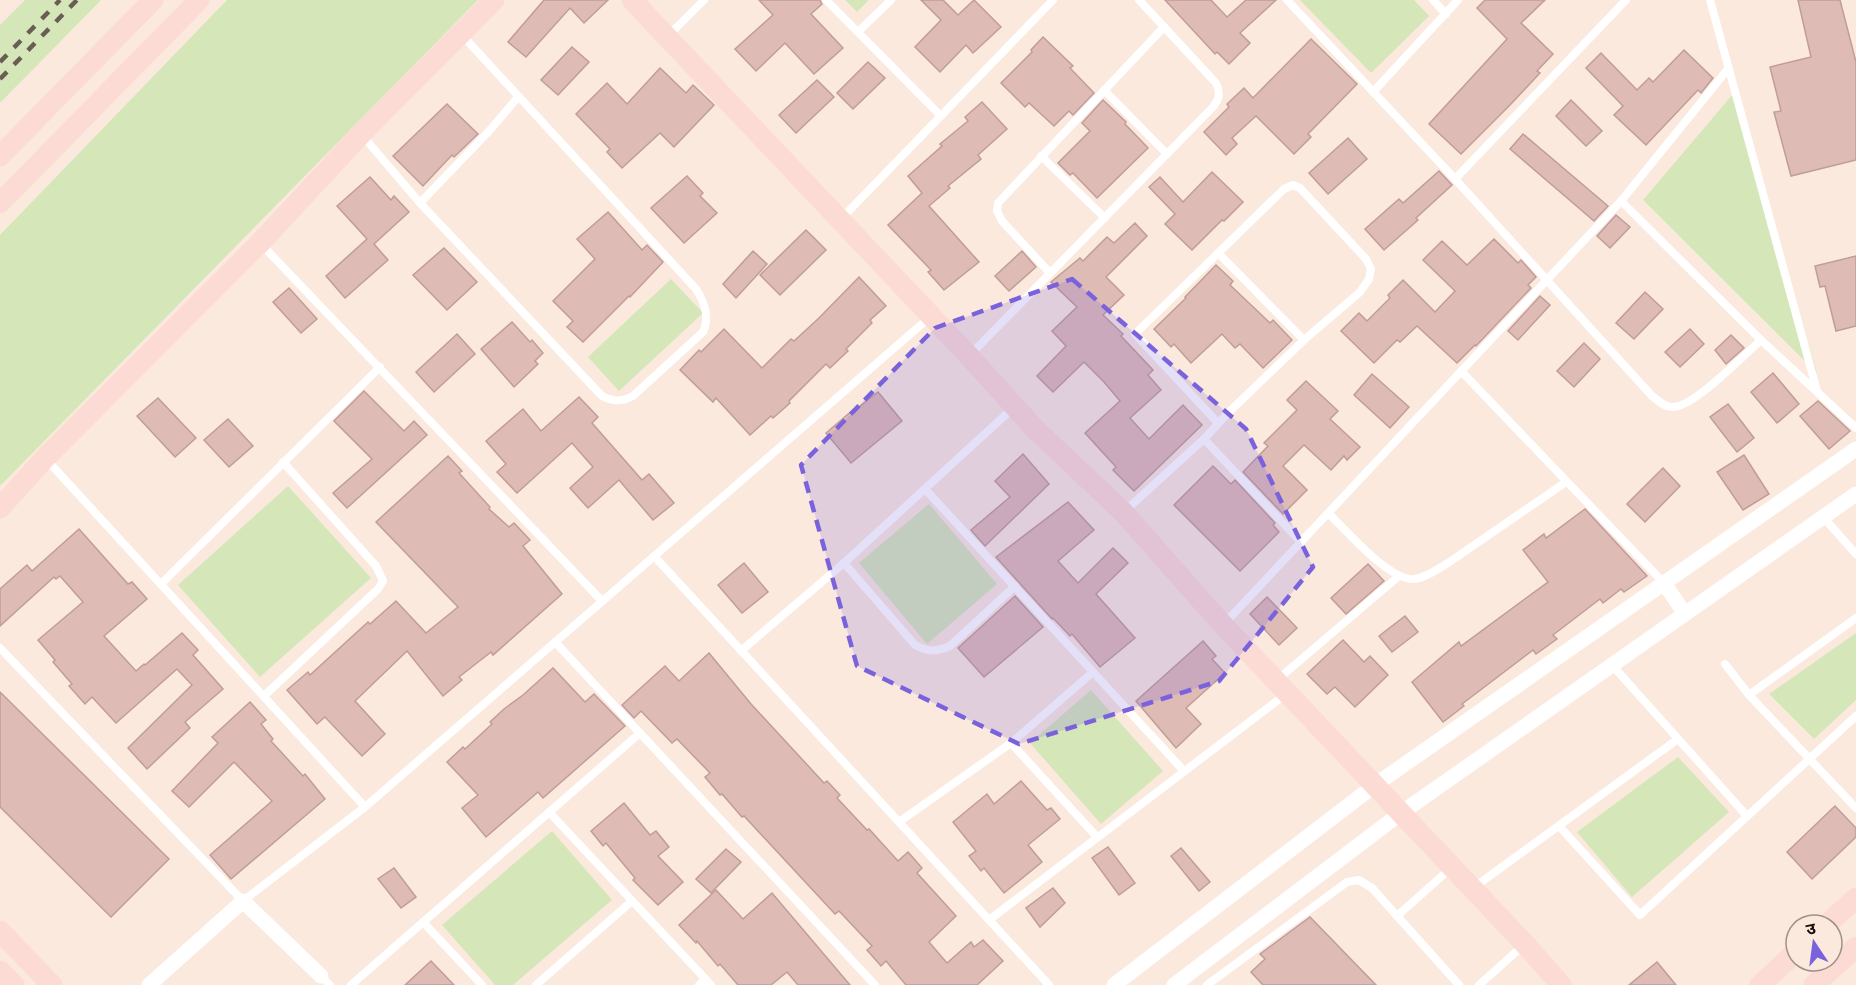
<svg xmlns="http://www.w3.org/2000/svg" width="1856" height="985" font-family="Karla,'Noto Sans Devanagari',sans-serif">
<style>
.green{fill:#d5e7b8}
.building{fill:#dfbbb6;stroke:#c09d98;stroke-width:1.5}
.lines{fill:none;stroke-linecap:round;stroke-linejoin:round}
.lane{stroke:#fff;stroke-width:8}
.street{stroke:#fff;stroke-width:15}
.secondary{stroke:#fddbd5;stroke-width:21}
.rail{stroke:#6a5d54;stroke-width:4.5;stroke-dasharray:10 10;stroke-linecap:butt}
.marked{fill:#7a62dd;fill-opacity:0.2;stroke:#7a62dd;stroke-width:4.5;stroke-dasharray:12 8;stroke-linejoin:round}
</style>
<rect width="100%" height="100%" fill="#fbe9dd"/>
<g class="green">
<polygon points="25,0 101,0 0,103 0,25"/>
<polygon points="227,0 478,0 0,486 0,235"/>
<polygon points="845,0 869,0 857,12"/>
<polygon points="1300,0 1414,0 1429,16 1371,73"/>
<polygon points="1733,94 1817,373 1643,200"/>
<polygon points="671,279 703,313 619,391 588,357"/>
<polygon points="288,486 371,578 260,677 178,585"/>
<polygon points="929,504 997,584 927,644 859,563"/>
<polygon points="1856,633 1856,700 1814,739 1769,694"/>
<polygon points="1091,690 1163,771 1101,824 1030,743"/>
<polygon points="1678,757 1729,812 1632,897 1577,832"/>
<polygon points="552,831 612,900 513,985 495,985 442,925"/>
</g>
<g class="building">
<polygon points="544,0 608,0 584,23 570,8 526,57 508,42"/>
<polygon points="759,0 820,0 822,4 811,14 843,48 814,74 785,43 756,71 735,49 773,15"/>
<polygon points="921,0 943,0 958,15 974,0 1001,27 973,53 966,45 940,72 915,47 941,20"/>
<polygon points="1165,0 1211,0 1227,17 1246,0 1276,0 1240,33 1250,43 1229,64 1217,52 1215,54"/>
<polygon points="1485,0 1545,0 1521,23 1553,54 1537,71 1540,73 1510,105 1461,154 1429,124 1507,39 1477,8"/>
<polygon points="1798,0 1840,0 1856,62 1856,160 1791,176 1774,112 1781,111 1770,67 1811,57"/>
<polygon points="1043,37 1073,66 1070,68 1094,93 1073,115 1069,111 1054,126 1029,103 1025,107 1001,83 1032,52 1031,50"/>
<polygon points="1311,39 1357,84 1308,134 1311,137 1294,154 1256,116 1232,138 1237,144 1226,155 1204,132 1229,107 1227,104 1244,88 1253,98"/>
<polygon points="572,47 589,62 558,95 541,80"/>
<polygon points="1684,50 1713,78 1701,93 1698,90 1646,145 1614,115 1623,106 1586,68 1601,53 1637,90 1649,78 1653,82"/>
<polygon points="868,62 885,78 853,109 837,93"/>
<polygon points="660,68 686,93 693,85 714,105 674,147 660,133 622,168 607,152 610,149 576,114 607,83 627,104"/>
<polygon points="817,80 834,97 796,133 779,115"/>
<polygon points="1103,100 1126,122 1125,124 1148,148 1097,198 1073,173 1070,175 1058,163 1090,131 1082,123"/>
<polygon points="1571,100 1602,131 1586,146 1556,116"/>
<polygon points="982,102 1007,129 978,155 981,159 948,186 950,188 929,206 979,262 944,290 928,272 931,270 888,225 922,193 908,176 942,146 940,144 968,121 965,117"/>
<polygon points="447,104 478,134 454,157 452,155 423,186 393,156"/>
<polygon points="1523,134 1608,206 1594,221 1510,149"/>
<polygon points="1348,138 1367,159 1328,194 1309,173"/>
<polygon points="1439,171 1452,185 1416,218 1418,220 1384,250 1365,229 1399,199 1403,203"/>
<polygon points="1212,172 1243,202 1224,221 1222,220 1192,250 1165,224 1175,214 1149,187 1160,177 1183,202"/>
<polygon points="687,176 703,193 700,196 717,213 684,243 651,208"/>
<polygon points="370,177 391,200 394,196 409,212 374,244 388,260 345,298 326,276 367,239 337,206"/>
<polygon points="608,212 642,250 647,245 663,262 630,297 629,296 583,342 567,327 573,321 553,301 595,259 577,239"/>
<polygon points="1616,215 1630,227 1610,248 1597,236"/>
<polygon points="1135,223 1147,236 1106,277 1124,295 1103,315 1123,334 1121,336 1153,370 1148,375 1161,390 1130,418 1149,439 1183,405 1202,425 1134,491 1113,470 1116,467 1085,433 1120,401 1104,382 1084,362 1053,392 1037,376 1066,346 1052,331 1077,307 1051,282 1080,258 1083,261 1107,237 1114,243"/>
<polygon points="806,230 826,250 780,295 760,275"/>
<polygon points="1494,239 1518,263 1521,260 1536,277 1528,285 1531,288 1476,346 1475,345 1457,363 1417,326 1400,342 1397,340 1374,363 1341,331 1359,313 1367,321 1390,298 1388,295 1403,280 1435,312 1455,291 1423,260 1442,241 1467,265"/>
<polygon points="444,248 477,282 447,310 413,275"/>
<polygon points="753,251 767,264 736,298 723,284"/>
<polygon points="1022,251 1036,267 1009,291 995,276"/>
<polygon points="1856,256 1856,326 1836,331 1825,286 1820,287 1815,266"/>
<polygon points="1216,265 1233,281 1230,285 1270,323 1273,320 1292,340 1263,368 1240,344 1235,348 1222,334 1191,363 1174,344 1171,347 1154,329 1186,298 1185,297"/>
<polygon points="859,277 886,306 870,320 872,323 846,349 848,351 830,368 826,364 789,401 790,403 773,418 771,416 750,435 716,398 713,402 680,370 699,350 701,352 724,329 762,368 791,339 794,341 819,318"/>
<polygon points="289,288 317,319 301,333 273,302"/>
<polygon points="1645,292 1663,309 1634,339 1616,323"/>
<polygon points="1540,296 1550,305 1518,340 1508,331"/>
<polygon points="512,322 530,342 532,340 543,353 535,361 538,364 514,387 481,349"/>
<polygon points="1690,329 1704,344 1680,367 1665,352"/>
<polygon points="457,334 475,354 434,392 416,372"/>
<polygon points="1731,335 1744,348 1726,364 1715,350"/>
<polygon points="1584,343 1600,359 1574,387 1557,371"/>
<polygon points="1773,373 1799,404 1777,423 1751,392"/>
<polygon points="1372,374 1409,407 1390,428 1354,395"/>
<polygon points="1306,381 1338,411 1330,419 1360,447 1347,460 1344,456 1331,470 1304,445 1283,466 1307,490 1283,514 1243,472 1268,446 1264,443 1297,410 1287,400"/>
<polygon points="364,391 404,431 414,421 427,435 347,508 333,493 372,459 334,421"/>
<polygon points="878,392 902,421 851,463 826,433 854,409 855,410"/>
<polygon points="579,397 598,417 592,423 642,480 649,474 674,503 653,520 619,480 588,508 570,488 593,467 572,443 517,493 497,472 506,464 486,441 523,409 541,431"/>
<polygon points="158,398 196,438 175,457 137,416"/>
<polygon points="1818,401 1850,431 1829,449 1800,416"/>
<polygon points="1728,404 1754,438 1737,452 1710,417"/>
<polygon points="228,419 253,446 229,467 204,440"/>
<polygon points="1023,454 1049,484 985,546 971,530 1010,497 995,481"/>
<polygon points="1744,455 1769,494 1743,510 1717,472"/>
<polygon points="448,456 462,471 459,473 490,507 489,509 509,527 514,523 530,540 523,546 562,594 493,655 491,652 459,677 462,680 443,696 407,651 355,701 385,734 362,756 325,717 317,724 287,690 308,672 310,675 368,622 370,624 396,601 426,633 458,607 376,522"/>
<polygon points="1213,466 1231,484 1235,480 1275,523 1273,525 1279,532 1240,571 1174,505"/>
<polygon points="1663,468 1680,486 1645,522 1627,504"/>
<polygon points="1068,502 1094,530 1058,561 1078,583 1113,548 1128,563 1096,594 1135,638 1100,667 1072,634 1070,636 1053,618 1052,619 996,557"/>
<polygon points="1585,509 1647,576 1624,592 1621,589 1603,603 1600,599 1553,635 1557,639 1536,654 1533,650 1462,704 1464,706 1443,722 1412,682 1459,642 1461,646 1548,582 1523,550 1544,534 1546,538"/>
<polygon points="79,529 128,584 132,582 147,599 104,636 136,671 144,664 145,665 182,633 198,650 193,655 223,689 185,722 190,728 147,769 128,748 192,685 177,669 116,723 92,697 85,704 69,686 72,684 53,662 55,660 38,640 83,602 60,576 56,579 54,577 0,626 0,589 27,565 32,571"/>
<polygon points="744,563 768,592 742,613 718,585"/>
<polygon points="1368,564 1384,581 1346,614 1331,598"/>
<polygon points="1015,596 1043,627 984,677 958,648"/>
<polygon points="1267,597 1297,628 1279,645 1250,614"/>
<polygon points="1405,616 1418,632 1392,652 1379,636"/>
<polygon points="1343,640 1364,662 1370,656 1388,675 1355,707 1335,687 1327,694 1307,674"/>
<polygon points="1203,641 1216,656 1212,659 1225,673 1186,708 1201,724 1176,748 1136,701"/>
<polygon points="709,653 751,704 824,783 827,781 840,795 837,798 867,830 869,829 898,861 908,852 922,868 917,873 956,916 929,942 947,963 971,942 974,947 983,940 1003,961 977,985 906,985 886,961 881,966 867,950 872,946 839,911 835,914 744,816 742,817 722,794 720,795 705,777 710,773 677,739 672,743 641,711 634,718 622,705 665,666 679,681"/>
<polygon points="553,668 585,702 594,694 625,726 543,798 538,792 486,837 462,808 478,795 447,762 463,747 465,749 492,724 490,722 504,709 523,695"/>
<polygon points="0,692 169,859 111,917 0,807"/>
<polygon points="250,702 266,720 261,724 273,739 271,741 303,776 305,774 325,799 231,879 210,855 272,801 234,762 189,807 172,791 218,743 212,737"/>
<polygon points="1021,781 1047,810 1051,808 1060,819 1028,845 1042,862 1004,893 984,868 981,871 969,856 976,851 953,822 987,794 994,804"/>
<polygon points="624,803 650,835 656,831 669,847 658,856 683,882 658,905 633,880 635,878 606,843 603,846 591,831"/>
<polygon points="1835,806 1856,828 1856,837 1812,879 1787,852"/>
<polygon points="1108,847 1135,883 1119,895 1092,858"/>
<polygon points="1181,848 1210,882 1199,891 1171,856"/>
<polygon points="726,849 741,862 711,893 696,879"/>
<polygon points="394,868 416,897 401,908 378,879"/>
<polygon points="1053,888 1065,903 1040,927 1026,908"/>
<polygon points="716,890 743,919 772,893 850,985 798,985 787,972 771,985 738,985 720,964 718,966 697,941 696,943 679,925"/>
<polygon points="1310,917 1376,985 1263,985 1251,972 1265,959 1260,954"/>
<polygon points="431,961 454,985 405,985"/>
<polygon points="1657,962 1676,985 1629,985"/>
</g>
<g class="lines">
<g class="lane">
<polyline points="826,0 941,116"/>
<path d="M1287 0 1455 179 1652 396C1659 401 1664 407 1672 407 1693 408 1744 355 1761 340"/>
<polyline points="1433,0 1446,14"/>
<polyline points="1710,0 1817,391"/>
<polyline points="858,32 891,0"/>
<polyline points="669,35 704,0"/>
<polyline points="1104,90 1167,154"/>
<polyline points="1373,92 1458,0"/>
<path d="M362 135 420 203 602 396C614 402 621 402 633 396L703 332C710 317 705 303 696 289L462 35"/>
<polyline points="1041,156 1105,218"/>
<polyline points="1455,179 1626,0"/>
<polyline points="1621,201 1761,340 1856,428"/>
<polyline points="420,203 491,129 518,97"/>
<polyline points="841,219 1053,0"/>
<polyline points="261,244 602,601"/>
<polyline points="1218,253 1304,340"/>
<polyline points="1050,273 1002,221 997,211 998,203 1164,27"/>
<path d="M970 355 1213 107C1219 99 1221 93 1216 83L1139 0"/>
<polyline points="1461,371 1664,583"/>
<polyline points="1204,439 1301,542"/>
<polyline points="46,459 365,807"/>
<polyline points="925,489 1184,771"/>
<polyline points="1125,511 1204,439 1228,413 1304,340 1360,292 1369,279 1371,269 1366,259 1300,188 1293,185 1284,189 1135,334 1218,423"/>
<path d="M1328 513C1346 530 1390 582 1415 579 1427 577 1438 569 1448 563L1566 482"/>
<polyline points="1823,517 1856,554"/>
<polyline points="654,556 1049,985"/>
<path d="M844 563 915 645C928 652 936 652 950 646L1015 586"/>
<polyline points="161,584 380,367"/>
<polyline points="1856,618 1749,695 1856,808"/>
<polyline points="1223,625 1621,201 1728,69"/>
<polyline points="555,642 875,985"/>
<polyline points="0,648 243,901 365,807 930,317"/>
<polyline points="741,651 844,563 1013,408"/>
<polyline points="1725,664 1749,695"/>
<polyline points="1612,665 1747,816"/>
<polyline points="1093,672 1011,743 1097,837"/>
<polyline points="1277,680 1399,576"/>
<polyline points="264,696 378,589 383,581 376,566 283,462"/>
<polyline points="549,812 711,985"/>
<polyline points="899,822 1011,743"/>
<polyline points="1559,826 1640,915 1856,716"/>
<polyline points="1473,888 1678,739"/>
<polyline points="1397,916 1452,867"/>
<polyline points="989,920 1286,694"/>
<polyline points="423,922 482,985"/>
<polyline points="321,976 330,985"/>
<polyline points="351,985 640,733"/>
<polyline points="536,985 632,901"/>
<polyline points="699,985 705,979"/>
<polyline points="1207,985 1347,882 1359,880 1372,888 1459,985"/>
<polyline points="1479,985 1525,944"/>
</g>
<g class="street">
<polyline points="1664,583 1685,614"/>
<polyline points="149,985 243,901 321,976"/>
<polyline points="1114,985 1375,785 1856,449"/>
<polyline points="1174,985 1401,813 1856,494"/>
</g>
<g class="secondary">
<polyline points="632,0 969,356 1035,429 1123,512 1223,625 1525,944 1561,985"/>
<polyline points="0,156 153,0"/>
<polyline points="0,203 199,0"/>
<polyline points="0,508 45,458 260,243 361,134 494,0"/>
<polyline points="1826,925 1856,898"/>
<polyline points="0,931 52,985"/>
<polyline points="0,971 14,985"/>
<polyline points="1760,985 1796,952"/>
<polyline points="1814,985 1856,947"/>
</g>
<g class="rail">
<polyline points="0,62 60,0"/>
<polyline points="0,79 77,0"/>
</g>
</g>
<path class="marked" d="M1072 279 1246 429 1313 567 1219 681 1019 744 857 666 801 465 935 328Z"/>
<g transform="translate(1814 943) rotate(347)"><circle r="28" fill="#fbe9dd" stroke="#9f9187" stroke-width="1.5"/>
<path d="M0-4.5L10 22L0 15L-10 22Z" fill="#7a62dd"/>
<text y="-9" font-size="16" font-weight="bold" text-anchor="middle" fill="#160c06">उ</text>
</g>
</svg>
